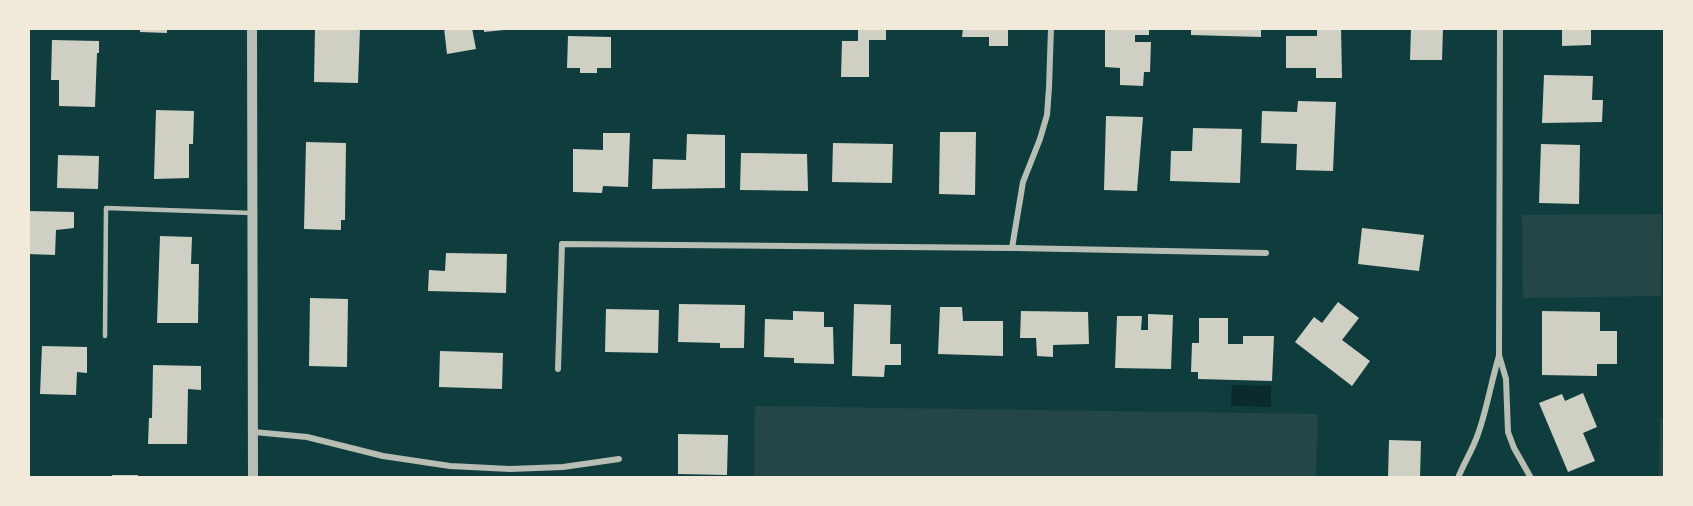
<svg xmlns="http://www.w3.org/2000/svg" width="1693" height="506" font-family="'PT Sans Narrow',sans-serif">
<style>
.green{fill:#244646}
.water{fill:#0a2a2b}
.building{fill:#cfcfc3}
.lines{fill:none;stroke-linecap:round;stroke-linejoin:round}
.service{stroke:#b8beb3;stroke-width:4.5}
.minor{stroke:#b8beb3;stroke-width:6}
.tertiary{stroke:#b8beb3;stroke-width:10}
</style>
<rect width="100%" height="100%" fill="#0f3d3e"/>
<g class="green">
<polygon points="1662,214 1661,296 1523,298 1522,215"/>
<polygon points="755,406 1318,414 1316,477 754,477"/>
<polygon points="1660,418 1664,418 1664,477 1659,477"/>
</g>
<polygon class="water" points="1232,385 1271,386 1271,407 1231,406"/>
<g class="building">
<polygon points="140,28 167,28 167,33 140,32"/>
<polygon points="315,28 360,28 358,83 314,82"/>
<polygon points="444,28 472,28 476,49 447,54"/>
<polygon points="484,28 504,28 504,30 484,32"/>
<polygon points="858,28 886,28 886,40 869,40 869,77 841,77 842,41 858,41"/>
<polygon points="963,28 1008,28 1008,46 989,46 989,37 962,37"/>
<polygon points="1105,28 1149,28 1149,35 1135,35 1135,42 1151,42 1150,72 1144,72 1143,86 1120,85 1120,68 1105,67"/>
<polygon points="1191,28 1261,28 1261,37 1191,35"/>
<polygon points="1317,28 1341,28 1342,78 1316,78 1316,68 1286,68 1286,36 1317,36"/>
<polygon points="1411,28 1443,28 1442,60 1410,60"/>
<polygon points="1562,28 1591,28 1591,45 1562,46"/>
<polygon points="568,36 611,37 611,68 597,68 597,73 580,73 580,68 567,68"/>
<polygon points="52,40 99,41 99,53 97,53 95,107 59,106 59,80 51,80"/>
<polygon points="1544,75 1593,76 1592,100 1603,100 1602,122 1542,123"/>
<polygon points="1298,101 1336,102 1333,171 1296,170 1297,144 1261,143 1262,111 1297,112"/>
<polygon points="156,110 194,111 193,144 189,144 189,178 154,179"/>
<polygon points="1106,116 1143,117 1137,191 1104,190"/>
<polygon points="1193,128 1242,129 1240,183 1170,181 1171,151 1192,151"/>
<polygon points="940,132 976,132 975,195 939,194"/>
<polygon points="603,133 630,133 628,187 603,186 602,193 573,192 573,149 603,150"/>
<polygon points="687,134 725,135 725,188 652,189 653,159 686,160"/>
<polygon points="306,142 346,143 345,220 341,220 341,230 304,229"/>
<polygon points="833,143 893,144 892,183 832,182"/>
<polygon points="1541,144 1580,145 1579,204 1539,203"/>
<polygon points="741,153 807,154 808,191 740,190"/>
<polygon points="58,155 99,156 98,189 57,188"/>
<polygon points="28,211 74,212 74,228 56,230 55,255 28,254"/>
<polygon points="1362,228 1424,235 1419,271 1358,264"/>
<polygon points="160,236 192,237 191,264 199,264 198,323 157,323"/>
<polygon points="446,253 507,254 506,293 428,291 429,270 445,271"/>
<polygon points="310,298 348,299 347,367 309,366"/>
<polygon points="1338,302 1359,318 1342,340 1370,361 1352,386 1295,342 1314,317 1322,323"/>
<polygon points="679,304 745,305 744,348 720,348 720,343 678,342"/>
<polygon points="854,304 891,305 890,344 901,344 901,365 885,365 884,377 852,376"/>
<polygon points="940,307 962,307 963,321 1003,321 1003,356 938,354"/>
<polygon points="606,309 659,310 658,353 605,352"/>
<polygon points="793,311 824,312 824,327 833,327 834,364 794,363 794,358 764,357 765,319 793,320"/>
<polygon points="1021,311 1088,312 1089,344 1053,345 1053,357 1037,356 1036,338 1020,338"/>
<polygon points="1542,311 1600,312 1600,331 1617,331 1617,364 1597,364 1597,376 1542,375"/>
<polygon points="1148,314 1173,315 1171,369 1115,368 1117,316 1142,316 1141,330 1148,330"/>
<polygon points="1199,318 1228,318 1228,344 1243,344 1243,336 1274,336 1272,381 1198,379 1198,372 1191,372 1192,343 1199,343"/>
<polygon points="42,346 87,347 87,373 77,372 76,395 40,394"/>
<polygon points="440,351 503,353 502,389 439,387"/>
<polygon points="153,365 201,366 201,390 188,389 187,444 148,444 149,418 152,418"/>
<polygon points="1583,393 1597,427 1583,433 1595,461 1568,472 1539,403 1562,394 1565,401"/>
<polygon points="678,434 728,435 727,475 678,474"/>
<polygon points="1389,440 1421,441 1420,478 1388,478"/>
<rect x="112" y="475" width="26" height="3"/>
</g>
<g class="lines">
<polyline class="service" points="105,336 106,208 252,213"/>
<g class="minor">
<polyline points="1500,28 1499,355 1506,379 1508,432 1514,448 1531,478"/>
<polyline points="1012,248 1023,182 1040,139 1047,115 1049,88 1051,28"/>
<polyline points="558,369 562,244 1012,248 1266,253"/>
<polyline points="253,432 307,437 383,456 450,466 510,469 563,467 619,459"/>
<path d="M1458 478C1464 463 1473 449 1478 434 1487 409 1491 382 1499 356"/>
</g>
<polyline class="tertiary" points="252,28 253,478"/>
</g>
<rect width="1693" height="506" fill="none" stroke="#f1e9da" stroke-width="60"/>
</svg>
